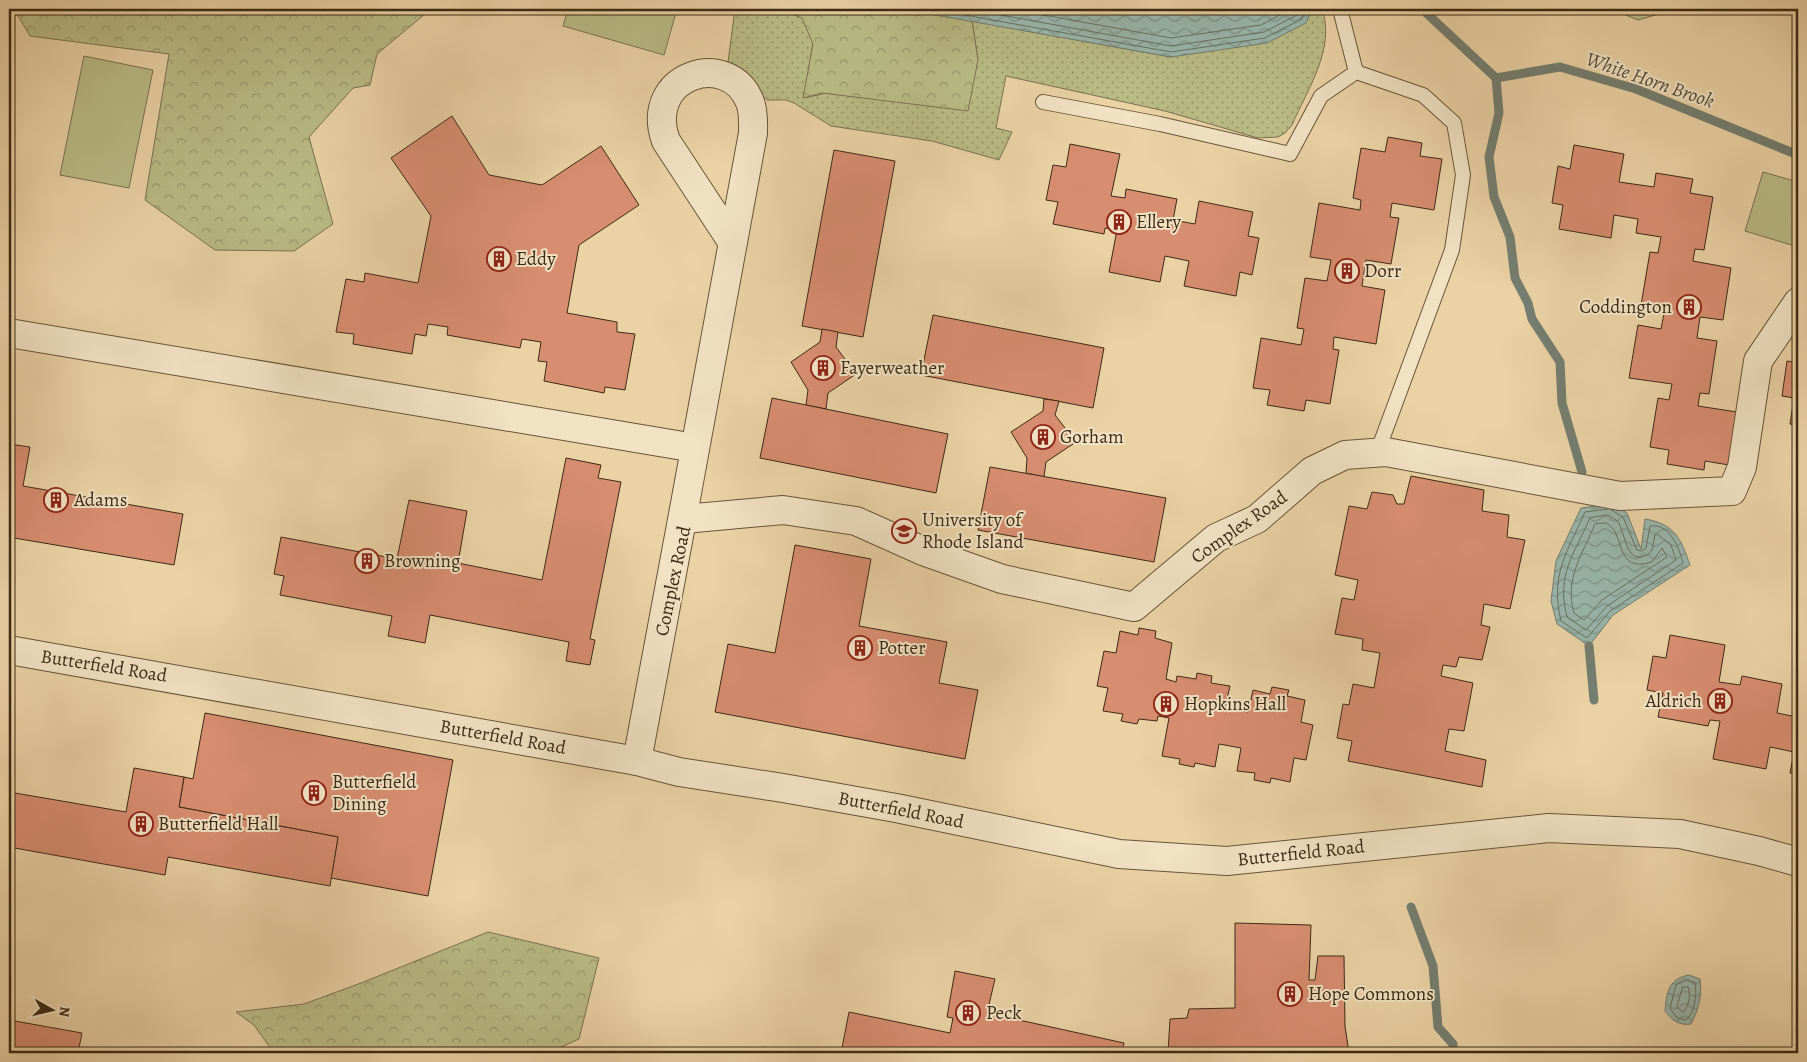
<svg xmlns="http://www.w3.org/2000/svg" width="1807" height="1062" font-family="Alegreya,serif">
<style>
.grass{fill:url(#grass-dots);stroke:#7b724d}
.forest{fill:url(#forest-crowns);stroke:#7b724d}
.garden{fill:#b9bb85;stroke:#7b724d}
.water{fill:url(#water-waves);stroke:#747e70}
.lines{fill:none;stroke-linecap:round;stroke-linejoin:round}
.shore{stroke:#6a7060;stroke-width:1}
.stream{stroke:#747e70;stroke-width:9}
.building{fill:#d78d70;stroke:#3d2a15}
.lane-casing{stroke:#685439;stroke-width:16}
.street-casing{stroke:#685439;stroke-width:30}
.lane{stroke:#f1e2c4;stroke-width:14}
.street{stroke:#f1e2c4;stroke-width:28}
.labels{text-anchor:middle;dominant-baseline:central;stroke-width:4;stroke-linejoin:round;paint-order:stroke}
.poi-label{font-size:19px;fill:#3d2a15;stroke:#f1e2c4;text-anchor:start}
.street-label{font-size:19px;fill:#3d2a15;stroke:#f1e2c4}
.water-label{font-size:20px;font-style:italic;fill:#544d3b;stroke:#f1e2c4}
</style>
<defs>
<pattern id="grass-dots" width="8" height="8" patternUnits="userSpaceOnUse" patternTransform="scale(1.25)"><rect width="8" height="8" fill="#b9bb85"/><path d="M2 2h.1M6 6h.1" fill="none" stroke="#98986c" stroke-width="1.8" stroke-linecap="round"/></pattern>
<pattern id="forest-crowns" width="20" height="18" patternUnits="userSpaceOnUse" patternTransform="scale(1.25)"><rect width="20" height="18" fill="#b9bb85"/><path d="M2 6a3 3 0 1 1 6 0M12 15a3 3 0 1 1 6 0" fill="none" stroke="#98986c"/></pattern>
<pattern id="water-waves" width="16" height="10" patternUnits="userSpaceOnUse" patternTransform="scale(1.25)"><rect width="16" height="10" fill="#98b6ac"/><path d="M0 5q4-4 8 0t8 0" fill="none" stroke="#7d948b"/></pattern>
</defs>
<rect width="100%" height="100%" fill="#ead2a5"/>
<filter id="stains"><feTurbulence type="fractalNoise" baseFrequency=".004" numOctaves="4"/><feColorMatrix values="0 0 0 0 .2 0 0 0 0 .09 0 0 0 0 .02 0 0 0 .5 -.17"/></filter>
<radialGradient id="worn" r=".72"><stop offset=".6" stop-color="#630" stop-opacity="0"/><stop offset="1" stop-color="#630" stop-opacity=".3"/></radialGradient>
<path class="grass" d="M735 9H814L813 43 804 98 978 60 972 21 1171 57 1310 12 1309 9H1322C1336 48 1307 90 1292 125L1285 133 1278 137 1258 138 1165 111 1006 76 996 128 1012 132 999 160 932 141 831 126 794 103 786 100H767L728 62Z"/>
<g class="forest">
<polygon points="14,9 431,9 377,54 370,85 353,88 309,137 333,224 294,251 215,250 145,200 169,54 30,36"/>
<polygon points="779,9 902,9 972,21 978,60 968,111 822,93 803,98 813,44 802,18"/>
<polygon points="488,932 599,958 579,1039 548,1053 274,1053 254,1025 236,1012 304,1004 361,983"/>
</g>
<g class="garden">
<polygon points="568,9 677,9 664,55 563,26"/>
<polygon points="1611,9 1677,9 1638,20"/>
<polygon points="84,56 153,70 129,188 60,175"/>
<polygon points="1763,172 1798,182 1798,247 1745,231"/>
</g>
<g class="water">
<polygon points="902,9 1309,9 1311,12 1306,23 1267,43 1171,57"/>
<path d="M1611 504 1627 513 1641 549 1645 519C1675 524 1681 539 1690 565L1613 615 1589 646 1557 624 1551 601 1556 561 1581 508Z"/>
<path d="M1689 975 1700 979C1702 996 1699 1009 1691 1024 1679 1026 1672 1020 1665 1011 1666 993 1669 978 1689 975Z"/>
</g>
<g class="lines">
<g class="shore">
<polyline points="931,9 1171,52 1265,38 1302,19 1305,9"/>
<polyline points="968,9 1171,46 1264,32 1297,15 1298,9"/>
<polyline points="1010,9 1171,38 1261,25 1291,9"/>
<path d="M1608 509 1585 512C1567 553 1550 574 1561 621L1587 638 1610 611 1683 563C1679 547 1669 523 1650 526L1646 548 1642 551 1637 550 1623 517 1611 510"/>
<path d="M1608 515C1611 517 1616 519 1618 522 1625 532 1626 564 1645 556 1654 553 1653 543 1655 535L1657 534 1671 545 1676 560 1607 606 1586 630 1567 617C1556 574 1574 555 1590 518Z"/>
<path d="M1606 523C1627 533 1613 574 1652 562L1662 548 1667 557 1602 600 1584 620 1574 613C1564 578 1583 554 1595 524Z"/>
<path d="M1688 980 1695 983C1697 995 1695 1012 1686 1020L1676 1017 1670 1008 1676 985Z"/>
<path d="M1683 987H1688C1691 994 1689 1007 1683 1012L1677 1007Z"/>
</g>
<g class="stream">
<polyline points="1422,9 1496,78 1560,67 1636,89 1798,155"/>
<polyline points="1496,78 1499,113 1489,157 1494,197 1510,237 1515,278 1528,303 1532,319 1560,362 1562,403 1582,472"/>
<polyline points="1589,646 1594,700"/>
<polyline points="1411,907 1433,966 1438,1027 1453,1044 1453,1053"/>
<polyline points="763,1051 764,1053"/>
</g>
</g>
<g class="building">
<polygon points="452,116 489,175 542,185 601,146 639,205 579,245 567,313 617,322 617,332 635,334 625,390 605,387 604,393 544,381 547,362 538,361 541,342 522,339 520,348 447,335 448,327 428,324 426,336 415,334 412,354 353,344 354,334 336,332 346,279 364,282 365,273 418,283 431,216 391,158"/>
<polygon points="1388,137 1422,143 1420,156 1442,159 1434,210 1392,203 1390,217 1399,218 1391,264 1366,260 1362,286 1385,290 1376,344 1334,337 1333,349 1339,350 1330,404 1306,400 1304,411 1267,405 1270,390 1253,388 1261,338 1301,345 1304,329 1297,328 1305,278 1327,281 1331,260 1310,257 1319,203 1360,210 1361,200 1353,198 1361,148 1385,152"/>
<polygon points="1070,144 1120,154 1111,196 1125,198 1126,189 1177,199 1173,220 1195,224 1199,201 1253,212 1248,236 1259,238 1252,275 1240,272 1236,296 1184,286 1189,261 1165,256 1160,282 1109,272 1117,230 1105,228 1104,234 1053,224 1058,202 1046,200 1053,165 1066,167"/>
<polygon points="1574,145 1624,154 1619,182 1654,187 1656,173 1693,179 1690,193 1713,197 1704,250 1695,249 1693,261 1731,268 1723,320 1700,317 1697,338 1717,341 1709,394 1700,393 1698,406 1737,412 1729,465 1705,461 1704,470 1667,464 1669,450 1650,447 1658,398 1669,400 1672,384 1629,378 1638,325 1661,329 1665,308 1641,305 1650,252 1658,253 1661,237 1636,233 1638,219 1614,215 1611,238 1559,229 1563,205 1552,203 1558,166 1570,169"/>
<polygon points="834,150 895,161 863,337 802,326"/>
<polygon points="933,315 1104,348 1093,408 921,375"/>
<polygon points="822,329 838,332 836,347 856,374 828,393 826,409 806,405 808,390 791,362 820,342"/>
<polygon points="1787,361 1798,363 1798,425 1790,424 1794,398 1782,396"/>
<polygon points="772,398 948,434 936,493 760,458"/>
<polygon points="1044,399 1059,401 1055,415 1076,442 1046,462 1044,477 1026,473 1027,458 1011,432 1043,411"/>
<polygon points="9,444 30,447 23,486 183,514 174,565 14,538 9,562"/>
<polygon points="566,458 601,465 598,478 621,482 590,639 595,640 590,665 566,661 569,642 430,615 425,643 388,636 392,616 280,595 284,576 274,574 281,537 397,559 409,500 467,511 458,563 542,580"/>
<polygon points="990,467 1166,498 1154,562 978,530"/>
<polygon points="1411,476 1484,490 1482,511 1509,515 1507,537 1525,540 1510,609 1484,604 1481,625 1490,627 1482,660 1459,657 1456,667 1443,665 1441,676 1473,683 1464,731 1449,729 1445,751 1486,760 1482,787 1348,761 1352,741 1337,738 1343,704 1349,705 1353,684 1374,688 1380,653 1362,650 1363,639 1335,634 1342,598 1354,600 1358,580 1335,575 1349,506 1367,509 1372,492 1393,495 1397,504 1404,504"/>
<polygon points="795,545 871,559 859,626 947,642 939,683 978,690 965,759 715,712 728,644 775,653"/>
<polygon points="1139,628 1156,631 1155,638 1172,643 1166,679 1176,682 1177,676 1196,679 1197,673 1212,676 1211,683 1230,686 1225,708 1248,712 1253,690 1270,694 1272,687 1289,690 1287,696 1305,700 1301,722 1313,725 1306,760 1294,758 1290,782 1271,778 1270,783 1254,780 1255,773 1237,771 1241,748 1219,744 1215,767 1195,763 1194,767 1179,764 1180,759 1162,756 1169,718 1158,716 1157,721 1139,719 1137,724 1121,721 1123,714 1103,711 1108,688 1097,686 1104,651 1116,653 1120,631 1138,635"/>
<polygon points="1670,635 1725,645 1719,682 1740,685 1742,676 1782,684 1777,713 1797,717 1798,708 1798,775 1790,773 1794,752 1770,747 1766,769 1713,759 1720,721 1710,720 1708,726 1658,717 1663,693 1647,690 1653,656 1666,658"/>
<polygon points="205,713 453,760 428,896 331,878 338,837 179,807 184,777 193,779"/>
<polygon points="134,768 184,777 179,807 338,837 330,886 168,857 165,875 9,847 9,792 126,812"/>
<polygon points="1235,923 1311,925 1309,980 1315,980 1318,956 1344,956 1345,1026 1349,1053 1168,1053 1170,1019 1187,1018 1189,1009 1235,1008"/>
<polygon points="955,971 995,979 987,1013 1124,1043 1122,1053 856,1053 856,1051 842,1048 849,1012 950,1033 953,1018 947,1017"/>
<polygon points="9,1020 82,1033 78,1053 9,1053"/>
</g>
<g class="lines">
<defs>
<g id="lane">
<polyline points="1340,9 1356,72"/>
<polyline points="1043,102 1160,124 1290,154 1321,96 1356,72 1423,95 1454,123 1463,175 1452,250 1377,453"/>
</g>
<g id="street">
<polyline points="9,333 695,448"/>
<polyline points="684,519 783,510 856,521 923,551 1002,579 1134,607 1216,538 1257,519 1312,471 1345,455 1386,452 1620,496 1732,491 1742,467 1758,361 1798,302"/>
<polyline points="9,650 637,761 679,772 783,788 896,808 1119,854 1227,861 1549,828 1680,834 1759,851 1798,862"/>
<path d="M637 761C677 552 714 342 753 133 753 123 754 112 750 102 729 48 642 75 666 141L733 243"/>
</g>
</defs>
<use href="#lane" class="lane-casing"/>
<use href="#street" class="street-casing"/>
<use href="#lane" class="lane"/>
<use href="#street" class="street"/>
</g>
<defs>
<symbol id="building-ring" viewBox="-11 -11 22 22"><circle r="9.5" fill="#f1e2c4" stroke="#8f2418" stroke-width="1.5"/><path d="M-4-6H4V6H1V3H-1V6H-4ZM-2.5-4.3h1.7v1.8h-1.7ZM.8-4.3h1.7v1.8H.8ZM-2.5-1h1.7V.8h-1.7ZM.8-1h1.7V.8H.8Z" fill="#8f2418"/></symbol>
<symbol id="university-ring" viewBox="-11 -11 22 22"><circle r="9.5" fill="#f1e2c4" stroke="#8f2418" stroke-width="1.5"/><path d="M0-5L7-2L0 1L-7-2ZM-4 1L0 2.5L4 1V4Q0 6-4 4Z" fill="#8f2418"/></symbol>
</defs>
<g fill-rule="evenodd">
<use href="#building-ring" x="1105" y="208" width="28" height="28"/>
<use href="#building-ring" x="485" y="245" width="28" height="28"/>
<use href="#building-ring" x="1333" y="257" width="28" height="28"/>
<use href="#building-ring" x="1675" y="293" width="28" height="28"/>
<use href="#building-ring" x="809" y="354" width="28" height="28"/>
<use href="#building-ring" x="1029" y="423" width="28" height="28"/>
<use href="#building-ring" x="42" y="486" width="28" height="28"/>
<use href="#university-ring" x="890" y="517" width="28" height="28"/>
<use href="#building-ring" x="353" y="547" width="28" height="28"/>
<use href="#building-ring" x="846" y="634" width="28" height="28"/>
<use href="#building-ring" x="1706" y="687" width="28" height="28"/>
<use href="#building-ring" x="1152" y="690" width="28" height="28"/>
<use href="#building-ring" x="300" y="779" width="28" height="28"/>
<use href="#building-ring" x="127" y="810" width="28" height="28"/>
<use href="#building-ring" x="1276" y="980" width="28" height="28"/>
<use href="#building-ring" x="954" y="999" width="28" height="28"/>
</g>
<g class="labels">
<g class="poi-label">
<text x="1136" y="222">Ellery</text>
<text x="516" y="259">Eddy</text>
<text x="1364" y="271">Dorr</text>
<text x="1672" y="307" text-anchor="end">Coddington</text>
<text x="840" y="368">Fayerweather</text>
<text x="1060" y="437">Gorham</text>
<text x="74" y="500">Adams</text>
<text x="922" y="520">University of<tspan x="922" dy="22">Rhode Island</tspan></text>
<text x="384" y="561">Browning</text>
<text x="878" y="648">Potter</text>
<text x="1702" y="701" text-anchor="end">Aldrich</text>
<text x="1184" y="704">Hopkins Hall</text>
<text x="332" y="782">Butterfield<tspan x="332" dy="22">Dining</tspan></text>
<text x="158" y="824">Butterfield Hall</text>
<text x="1308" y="994">Hope Commons</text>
<text x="986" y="1013">Peck</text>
</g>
<g class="street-label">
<text transform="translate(1239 527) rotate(-35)">Complex Road</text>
<text transform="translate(673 581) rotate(-78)">Complex Road</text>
<text transform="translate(104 666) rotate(9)">Butterfield Road</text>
<text transform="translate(503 737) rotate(10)">Butterfield Road</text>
<text transform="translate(901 810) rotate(11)">Butterfield Road</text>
<text transform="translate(1301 853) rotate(-6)">Butterfield Road</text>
</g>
<g class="water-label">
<text transform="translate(1650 80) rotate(19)">White Horn Brook</text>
</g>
</g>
<rect width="1807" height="1062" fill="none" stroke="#ead2a5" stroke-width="30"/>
<rect x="10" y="10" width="1787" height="1042" fill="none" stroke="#3d2a15" stroke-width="2.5"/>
<rect x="15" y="15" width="1777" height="1032" fill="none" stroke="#3d2a15"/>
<g transform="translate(52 1010) rotate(98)" stroke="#f1e2c4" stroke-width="4" paint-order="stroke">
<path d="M0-4L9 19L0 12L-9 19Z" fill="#3d2a15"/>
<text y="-8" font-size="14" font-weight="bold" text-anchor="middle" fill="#3d2a15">N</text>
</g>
<rect width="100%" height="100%" filter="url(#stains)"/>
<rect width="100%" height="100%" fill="url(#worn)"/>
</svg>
